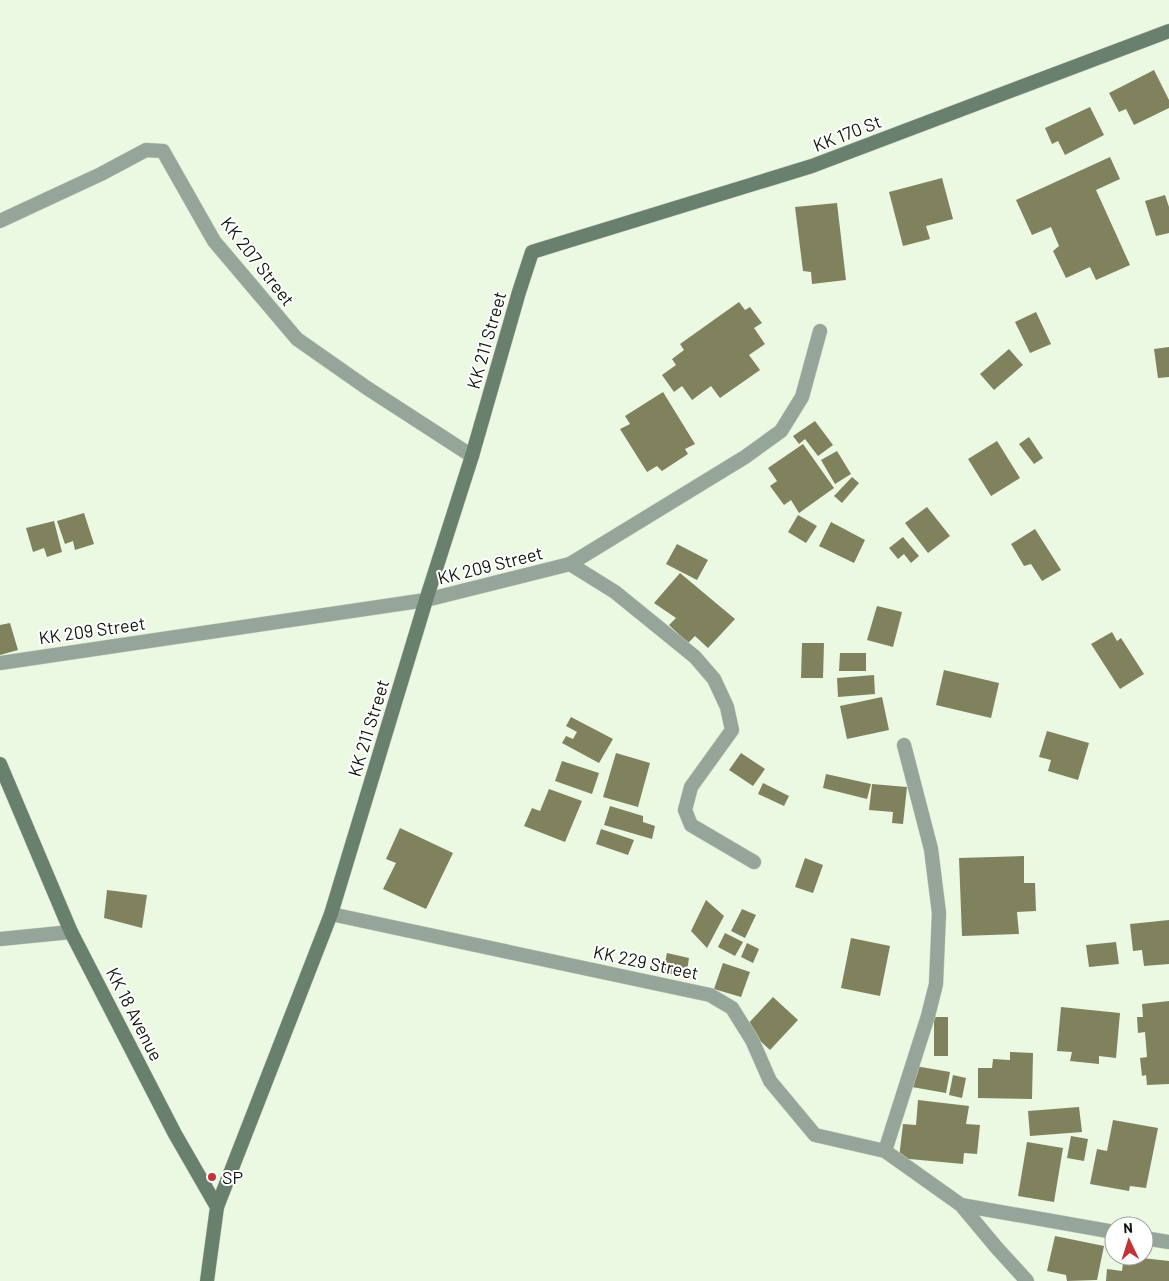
<svg xmlns="http://www.w3.org/2000/svg" width="1169" height="1281" font-family="Barlow,sans-serif">
<style>
.building{fill:#80825d}
.lines{fill:none;stroke-linecap:round;stroke-linejoin:round}
.minor-casing{stroke:#c8d4c0;stroke-width:15}
.secondary-casing{stroke:#c8d4c0;stroke-width:15}
.minor{stroke:#96a59a;stroke-width:14}
.secondary{stroke:#6a806f;stroke-width:14}
.poi-dot{fill:#c23337;stroke:#fff;stroke-width:2}
.labels{text-anchor:middle;dominant-baseline:central;stroke-width:4;stroke-linejoin:round;paint-order:stroke}
.street-label{font-size:18px;fill:#10150d;stroke:#fff}
.poi-label{font-size:18px;fill:#10150d;stroke:#fff;text-anchor:start}
</style>
<rect width="100%" height="100%" fill="#ebf8e2"/>
<g class="building">
<polygon points="1154,70 1169,100 1169,108 1134,125 1126,109 1119,112 1109,93"/>
<polygon points="1090,107 1104,135 1065,155 1058,141 1052,144 1045,128"/>
<polygon points="1110,157 1120,179 1096,190 1130,265 1096,280 1090,267 1066,278 1053,251 1059,246 1051,227 1032,235 1016,200"/>
<polygon points="942,178 953,219 926,226 930,239 903,246 889,192"/>
<polygon points="1165,195 1169,207 1169,233 1156,236 1145,201"/>
<polygon points="837,203 846,280 812,284 811,272 803,271 795,207"/>
<polygon points="739,302 745,310 750,307 762,323 754,328 765,344 749,355 760,370 720,398 711,386 692,400 682,386 674,392 662,375 676,365 672,359 684,350 680,344"/>
<polygon points="1036,312 1051,344 1030,353 1015,322"/>
<polygon points="1169,347 1169,377 1158,378 1154,349"/>
<polygon points="1009,349 1023,365 994,390 980,374"/>
<polygon points="663,392 695,444 685,449 688,454 662,471 657,466 647,472 620,429 630,424 625,416"/>
<polygon points="815,421 833,445 818,456 805,439 799,444 793,436"/>
<polygon points="1029,437 1043,458 1034,464 1019,444"/>
<polygon points="997,441 1020,478 991,496 968,459"/>
<polygon points="803,444 834,488 799,513 791,500 784,505 770,486 777,481 768,468"/>
<polygon points="837,451 851,474 835,484 821,460"/>
<polygon points="852,477 859,483 842,503 834,496"/>
<polygon points="927,507 950,536 928,553 905,523"/>
<polygon points="84,513 94,544 75,550 73,541 65,544 57,521"/>
<polygon points="798,515 817,526 806,543 788,532"/>
<polygon points="54,521 62,552 47,557 44,548 33,552 26,528"/>
<polygon points="831,522 865,540 854,563 819,546"/>
<polygon points="1035,529 1061,570 1042,581 1031,564 1024,566 1011,544"/>
<polygon points="903,537 919,556 911,563 904,554 898,559 889,548"/>
<polygon points="677,544 708,560 697,580 666,564"/>
<polygon points="680,573 735,619 708,648 695,636 688,643 669,625 676,618 654,603"/>
<polygon points="877,606 902,612 893,647 867,640"/>
<polygon points="10,623 18,650 0,655 0,625"/>
<polygon points="1112,632 1117,641 1121,638 1144,674 1120,689 1091,644"/>
<polygon points="802,643 824,643 823,678 801,678"/>
<polygon points="840,653 866,653 866,671 839,671"/>
<polygon points="944,670 999,683 991,718 936,705"/>
<polygon points="874,675 875,694 838,697 837,678"/>
<polygon points="882,697 889,730 847,739 840,706"/>
<polygon points="571,717 613,739 599,763 562,743 566,736 573,739 577,732 566,726"/>
<polygon points="1047,731 1089,743 1078,780 1048,771 1051,760 1039,757"/>
<polygon points="616,753 650,763 638,807 603,797"/>
<polygon points="741,753 765,769 753,786 729,770"/>
<polygon points="562,761 599,773 592,794 555,781"/>
<polygon points="826,774 871,784 867,799 823,788"/>
<polygon points="763,783 789,796 784,806 758,794"/>
<polygon points="872,784 907,787 903,824 892,823 893,812 869,810"/>
<polygon points="549,789 582,801 565,842 524,826 532,808 540,811"/>
<polygon points="610,806 643,816 643,822 655,826 652,839 604,825"/>
<polygon points="400,828 453,853 426,909 383,889 396,863 386,859"/>
<polygon points="601,829 634,840 628,855 596,844"/>
<polygon points="1024,856 1024,883 1035,883 1036,911 1017,912 1019,934 962,936 959,858"/>
<polygon points="805,858 823,865 813,893 795,887"/>
<polygon points="107,890 147,895 142,928 104,918"/>
<polygon points="706,900 724,916 707,948 691,931"/>
<polygon points="742,909 756,915 745,938 731,931"/>
<polygon points="1169,920 1169,964 1144,966 1142,950 1133,951 1130,924"/>
<polygon points="725,933 743,942 735,956 718,947"/>
<polygon points="851,938 890,946 880,996 841,988"/>
<polygon points="1116,942 1119,964 1089,967 1086,945"/>
<polygon points="747,943 759,949 753,963 741,957"/>
<polygon points="667,953 689,958 686,977 663,972"/>
<polygon points="723,963 750,972 741,997 714,989"/>
<polygon points="773,997 798,1020 770,1050 745,1027"/>
<polygon points="1169,1001 1169,1084 1147,1085 1146,1075 1142,1076 1140,1058 1147,1057 1145,1032 1138,1033 1137,1017 1143,1017 1142,1004"/>
<polygon points="1061,1007 1120,1013 1116,1058 1099,1056 1099,1064 1070,1061 1072,1052 1057,1051"/>
<rect x="934" y="1017" width="14" height="39"/>
<polygon points="1010,1052 1033,1053 1032,1099 978,1098 978,1068 992,1068 993,1059 1010,1060"/>
<polygon points="915,1066 950,1072 946,1093 912,1087"/>
<polygon points="953,1075 966,1078 962,1098 949,1095"/>
<polygon points="918,1100 969,1106 966,1124 980,1125 977,1154 964,1153 963,1164 899,1158 903,1124 916,1125"/>
<polygon points="1079,1107 1082,1132 1030,1136 1028,1111"/>
<polygon points="1113,1120 1158,1128 1146,1188 1130,1186 1129,1191 1090,1184 1097,1149 1107,1151"/>
<polygon points="1071,1136 1088,1139 1084,1161 1067,1158"/>
<polygon points="1027,1142 1063,1148 1054,1202 1018,1196"/>
<polygon points="1055,1236 1104,1246 1097,1280 1067,1281 1066,1275 1047,1271"/>
<polygon points="1124,1256 1169,1261 1169,1281 1106,1281 1107,1269 1122,1271"/>
</g>
<g class="lines">
<defs>
<g id="minor">
<polyline points="0,221 101,174 146,150 163,151 214,241 297,339 367,388 472,456"/>
<polyline points="570,564 745,457 781,431 802,397 820,331"/>
<polyline points="0,663 426,600 570,564 615,592 695,657 714,679 727,707 732,730 691,787 685,810 691,825 754,862"/>
<polyline points="331,914 710,995 732,1008 752,1040 770,1081 815,1135 885,1151 961,1205 996,1247 1027,1281"/>
<polyline points="0,939 71,932"/>
<polyline points="885,1151 928,1016 936,984 939,913 931,849 904,745"/>
<polyline points="961,1205 1114,1232"/>
<polyline points="1144,1238 1169,1242"/>
</g>
<g id="secondary">
<polyline points="0,764 71,932 175,1134 217,1207 207,1281"/>
<polyline points="217,1207 331,914 426,600 472,456 519,292 532,252 812,166 1169,31"/>
</g>
</defs>
<use href="#minor" class="minor-casing"/>
<use href="#secondary" class="secondary-casing"/>
<use href="#minor" class="minor"/>
<use href="#secondary" class="secondary"/>
</g>
<circle class="poi-dot" cx="212" cy="1177" r="5"/>
<g class="labels">
<g class="street-label">
<text transform="translate(847 133) rotate(-21)">KK 170 St</text>
<text transform="translate(258 261) rotate(52)">KK 207 Street</text>
<text transform="translate(486 340) rotate(-74)">KK 211 Street</text>
<text transform="translate(490 565) rotate(-14)">KK 209 Street</text>
<text transform="translate(92 630) rotate(-8)">KK 209 Street</text>
<text transform="translate(368 728) rotate(-73)">KK 211 Street</text>
<text transform="translate(646 962) rotate(12)">KK 229 Street</text>
<text transform="translate(135 1014) rotate(63)">KK 18 Avenue</text>
</g>
<g class="poi-label">
<text x="222" y="1177">SP</text>
</g>
</g>
<g transform="translate(1129 1241) rotate(356)"><circle r="24" fill="#ffffff" stroke="#9fa19e"/>
<path d="M0-4L9 19L0 12L-9 19Z" fill="#c23337"/>
<text y="-8" font-size="14" font-weight="bold" text-anchor="middle" fill="#10150d">N</text>
</g>
</svg>
